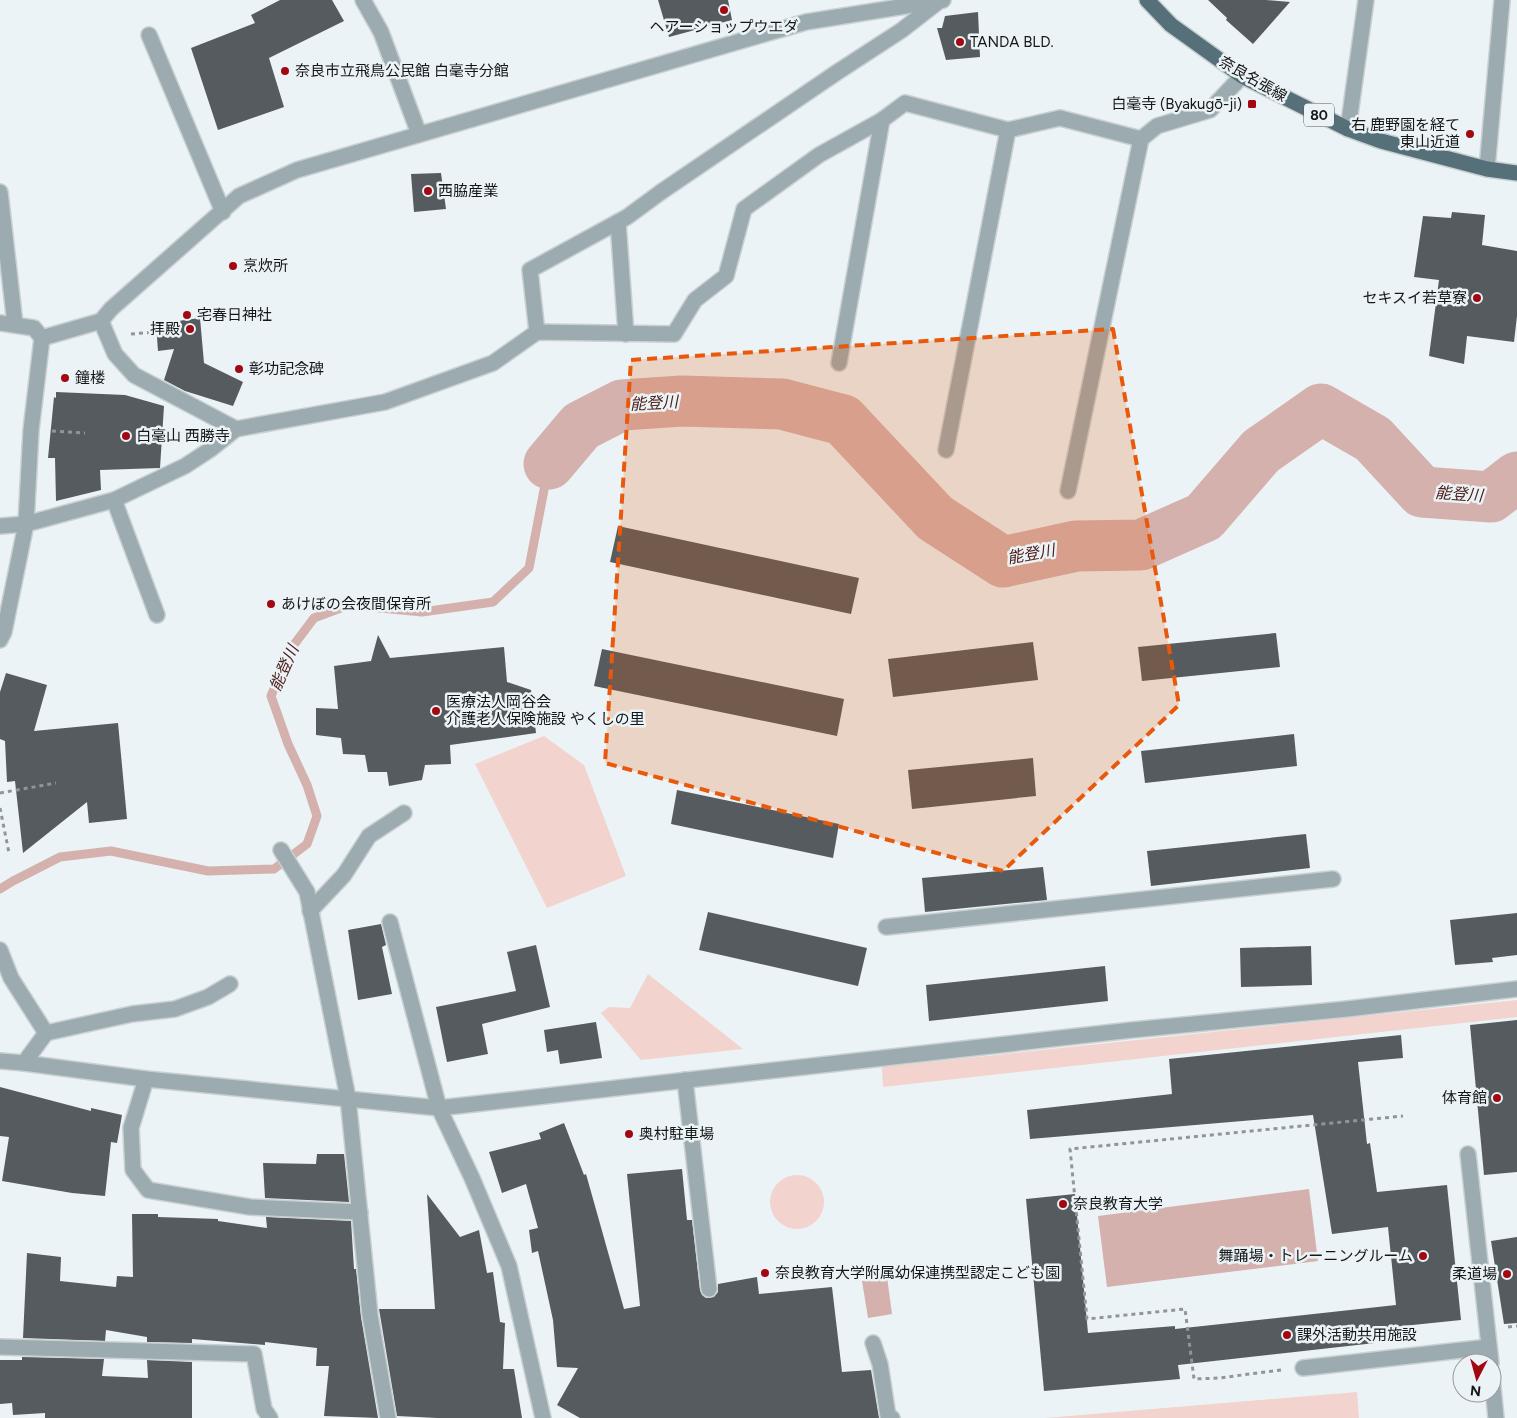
<svg xmlns="http://www.w3.org/2000/svg" width="1517" height="1418" font-family="Figtree,'Noto Sans JP',sans-serif">
<style>
.green{fill:#f2d3ce}
.water{fill:#d4b1ad}
.lines{fill:none;stroke-linecap:round;stroke-linejoin:round}
.stream{stroke:#d4b1ad;stroke-width:9}
.river{stroke:#d4b1ad;stroke-width:51}
.building{fill:#555b5e}
.minor-casing{stroke:#c9d0d2;stroke-width:18}
.major-casing{stroke:#c9d0d2;stroke-width:18}
.path{stroke:#909698;stroke-width:3;stroke-dasharray:4 4;stroke-linecap:butt}
.minor{stroke:#9cabb0;stroke-width:15}
.major{stroke:#557079;stroke-width:15}
.marked{fill:#e8590c;fill-opacity:0.2;stroke:#e8590c;stroke-width:4;stroke-dasharray:10 6;stroke-linejoin:round}
.poi-dot{fill:#a20812;stroke:#ecf3f6;stroke-width:2}
.labels{text-anchor:middle;dominant-baseline:central;stroke-width:5;stroke-linejoin:round;paint-order:stroke}
.shield{fill:#ecf3f6;stroke:#55595b;stroke-width:1}
.shield-label{font-size:14px;font-weight:bold;fill:#141718}
.poi-label{font-size:15px;fill:#141718;stroke:#ecf3f6;text-anchor:start}
.street-label{font-size:15px;fill:#141718;stroke:#ecf3f6}
.water-label{font-size:16px;font-style:italic;fill:#4e201c;stroke:#ecf3f6}
</style>
<rect width="100%" height="100%" fill="#ecf3f6"/>
<g class="green">
<polygon points="544,736 584,765 626,876 547,908 475,764"/>
<polygon points="648,974 743,1049 641,1060 601,1013 609,1007 630,1008"/>
<polygon points="1517,1000 1517,1017 883,1087 882,1067"/>
<circle cx="797" cy="1202" r="27"/>
<polygon points="1357,1392 1359,1418 1045,1418"/>
</g>
<g class="water">
<polygon points="1309,1189 1318,1261 1107,1287 1098,1216"/>
<polygon points="887,1277 892,1314 868,1318 862,1281"/>
</g>
<g class="lines">
<polyline class="stream" points="0,889 13,881 60,857 111,851 208,871 274,869 307,844 317,816 307,785 288,744 271,696 290,650 314,618 349,605 422,612 493,602 529,568 549,464"/>
<polyline class="river" points="549,464 581,426 622,405 682,401 782,404 843,420 935,518 1003,562 1076,546 1141,545 1204,517 1261,451 1321,409 1373,439 1422,492 1491,497 1517,477"/>
</g>
<g class="building">
<polygon points="280,0 332,0 344,21 269,58 284,107 218,130 191,48 255,23 251,15"/>
<polygon points="658,0 728,0 732,20 669,37"/>
<polygon points="1208,0 1266,0 1290,2 1253,44 1226,20 1227,18"/>
<polygon points="978,12 980,57 946,60 937,28 942,28 945,16"/>
<polygon points="441,173 446,209 414,212 411,174"/>
<polygon points="1452,212 1485,215 1482,245 1517,251 1517,316 1514,342 1467,336 1464,364 1429,356 1439,280 1414,277 1423,216 1451,218"/>
<polygon points="200,318 204,363 243,382 233,406 185,391 164,380 174,349 158,351 156,324"/>
<polygon points="56,392 125,395 164,406 160,468 100,470 101,490 56,501 55,458 48,458 54,397 56,398"/>
<polygon points="618,526 859,578 851,614 610,562"/>
<polygon points="1276,633 1280,667 1142,681 1138,647"/>
<polygon points="378,635 390,658 504,647 507,682 531,690 536,733 450,745 451,764 425,765 422,780 389,786 387,772 368,772 365,755 343,754 341,738 316,735 316,708 338,709 334,666 371,661"/>
<polygon points="1033,642 1038,680 893,697 888,659"/>
<polygon points="602,649 844,699 837,736 594,686"/>
<polygon points="6,673 47,685 34,731 118,723 127,819 89,823 87,802 23,853 15,781 7,782 5,741 0,739 0,692"/>
<polygon points="1294,734 1297,766 1145,783 1141,751"/>
<polygon points="1033,758 1036,796 912,809 908,770"/>
<polygon points="677,790 839,824 833,858 671,824"/>
<polygon points="1306,834 1310,868 1151,886 1147,851"/>
<polygon points="1043,867 1047,900 925,912 922,878"/>
<polygon points="708,912 867,948 858,986 699,950"/>
<polygon points="1517,913 1517,955 1492,958 1493,962 1455,965 1450,920"/>
<polygon points="381,924 386,945 382,947 392,994 358,1000 348,930"/>
<polygon points="536,945 550,1007 482,1024 488,1054 447,1062 436,1007 516,991 507,952"/>
<polygon points="1311,946 1312,985 1241,987 1240,948"/>
<polygon points="1105,966 1108,1001 929,1021 926,985"/>
<polygon points="1517,1020 1517,1172 1484,1175 1470,1025"/>
<polygon points="596,1022 602,1058 560,1064 558,1050 547,1052 544,1030"/>
<polygon points="1401,1035 1403,1058 1358,1062 1367,1144 1370,1143 1377,1192 1447,1185 1461,1320 1374,1329 1375,1343 1178,1365 1180,1379 1044,1391 1026,1199 1075,1194 1088,1333 1175,1326 1175,1329 1396,1305 1388,1227 1332,1234 1313,1115 1030,1139 1027,1110 1172,1094 1169,1059"/>
<polygon points="0,1087 91,1111 91,1108 122,1115 117,1143 111,1142 105,1196 72,1193 2,1181 9,1137 0,1136"/>
<polygon points="564,1123 584,1175 586,1174 624,1309 640,1306 627,1174 682,1169 687,1220 692,1220 700,1290 702,1295 706,1298 714,1297 718,1292 718,1284 757,1277 759,1294 832,1287 842,1372 871,1370 879,1418 580,1418 557,1405 578,1368 557,1367 553,1320 538,1251 532,1253 529,1230 538,1228 526,1184 502,1193 489,1152 541,1139 539,1133"/>
<polygon points="317,1154 344,1154 349,1202 265,1198 263,1163 316,1164"/>
<polygon points="427,1194 460,1237 479,1230 487,1273 493,1272 500,1322 505,1323 503,1369 514,1369 522,1418 437,1418 397,1416 379,1309 435,1309"/>
<polygon points="132,1214 158,1214 158,1217 218,1219 218,1221 267,1228 266,1217 351,1221 354,1269 356,1269 361,1317 378,1418 324,1416 329,1366 316,1366 317,1348 265,1342 265,1345 192,1339 192,1343 147,1342 147,1337 106,1330 105,1341 23,1338 27,1253 61,1257 60,1281 116,1287 117,1276 133,1277"/>
<polygon points="1517,1237 1517,1323 1504,1324 1491,1241"/>
<polygon points="22,1357 104,1359 102,1376 148,1378 147,1360 192,1362 192,1418 45,1418 45,1413 13,1415 12,1403 0,1404 0,1360 22,1360"/>
</g>
<g class="lines">
<defs>
<g id="minor">
<polyline points="363,0 381,32 419,134"/>
<polyline points="149,35 223,212"/>
<polyline points="1348,129 1366,0"/>
<polyline points="1487,169 1502,0"/>
<polyline points="0,192 15,324"/>
<polyline points="618,222 626,334"/>
<polyline points="101,321 115,354 134,375 236,429"/>
<polyline points="0,323 34,328 42,338 31,430 26,524 4,632 0,640"/>
<polyline points="537,332 530,270 627,217 661,192 836,73 902,30 938,2"/>
<polyline points="42,338 101,321 111,309 239,196 297,170 806,22 943,0"/>
<polyline points="839,363 882,120 905,103 1008,130"/>
<polyline points="946,450 1008,130 1060,118 1141,139"/>
<polyline points="1068,491 1141,139 1157,126 1210,110 1242,76"/>
<polyline points="114,500 157,615"/>
<polyline points="0,526 26,524 114,500 185,466 211,449 236,429 385,402 493,363 537,332 674,334 695,300 726,276 744,209 819,155 882,120"/>
<polyline points="281,850 307,892 348,1098 370,1315 388,1418"/>
<polyline points="310,911 344,875 369,836 404,813"/>
<polyline points="390,922 439,1108 472,1178 509,1266 543,1418"/>
<polyline points="886,927 1333,879"/>
<polyline points="0,950 11,978 46,1033 24,1063"/>
<polyline points="46,1033 132,1014 175,1009 208,997 230,984"/>
<polyline points="0,1061 24,1063 146,1079 439,1108 1132,1030 1347,1009 1517,989"/>
<polyline points="146,1079 131,1128 133,1170 148,1190 250,1207 360,1212"/>
<polyline points="685,1080 709,1289"/>
<polyline points="1468,1154 1491,1363"/>
<polyline points="873,1343 880,1364 888,1416 892,1418"/>
<polyline points="0,1347 254,1354 264,1409 270,1418"/>
<polyline points="1303,1368 1489,1347"/>
<polyline points="1492,1377 1496,1418"/>
</g>
<polyline id="major" points="1147,0 1171,25 1242,76 1348,129 1381,141 1487,169 1517,173"/>
</defs>
<use href="#minor" class="minor-casing"/>
<use href="#major" class="major-casing"/>
<g class="path">
<polyline points="173,330 178,330"/>
<polyline points="131,334 156,332"/>
<polyline points="52,431 85,433"/>
<polyline points="0,793 56,783"/>
<polyline points="0,808 9,853"/>
<polyline points="1508,1327 1517,1326"/>
<polyline points="1281,1370 1219,1378 1194,1379 1185,1309 1087,1319 1070,1149 1403,1116"/>
</g>
<use href="#minor" class="minor"/>
<use href="#major" class="major"/>
</g>
<path class="marked" d="M1113 329 1179 705 1003 871 605 763 631 360Z"/>
<g class="poi-dot">
<circle cx="724" cy="10" r="5"/>
<circle cx="960" cy="42" r="5"/>
<circle cx="285" cy="71" r="5"/>
<rect x="1247" y="99" width="10" height="10" rx="2.5"/>
<circle cx="1470" cy="134" r="5"/>
<circle cx="428" cy="191" r="5"/>
<circle cx="233" cy="266" r="5"/>
<circle cx="1477" cy="298" r="5"/>
<circle cx="187" cy="315" r="5"/>
<circle cx="190" cy="329" r="5"/>
<circle cx="239" cy="369" r="5"/>
<circle cx="65" cy="378" r="5"/>
<circle cx="126" cy="436" r="5"/>
<circle cx="271" cy="604" r="5"/>
<circle cx="436" cy="711" r="5"/>
<circle cx="1497" cy="1098" r="5"/>
<circle cx="629" cy="1134" r="5"/>
<circle cx="1063" cy="1204" r="5"/>
<circle cx="1423" cy="1256" r="5"/>
<circle cx="765" cy="1273" r="5"/>
<circle cx="1507" cy="1274" r="5"/>
<circle cx="1287" cy="1335" r="5"/>
</g>
<g class="labels">
<rect class="shield" x="1304" y="103.5" width="30" height="23" rx="4"/>
<g class="shield-label">
<text x="1319" y="115">80</text>
</g>
<g class="poi-label">
<text x="724" y="27" text-anchor="middle">ヘアーショップウエダ</text>
<text x="970" y="42">TANDA BLD.</text>
<text x="295" y="71">奈良市立飛鳥公民館 白毫寺分館</text>
<text x="1242" y="104" text-anchor="end">白毫寺 (Byakugō-ji)</text>
<text x="1460" y="125" text-anchor="end">右 鹿野園を経て<tspan x="1460" dy="17">東山近道</tspan></text>
<text x="438" y="191">西脇産業</text>
<text x="243" y="266">烹炊所</text>
<text x="1467" y="298" text-anchor="end">セキスイ若草寮</text>
<text x="197" y="315">宅春日神社</text>
<text x="180" y="329" text-anchor="end">拝殿</text>
<text x="249" y="369">彰功記念碑</text>
<text x="75" y="378">鐘楼</text>
<text x="136" y="436">白毫山 西勝寺</text>
<text x="281" y="604">あけぼの会夜間保育所</text>
<text x="446" y="702">医療法人岡谷会<tspan x="446" dy="17">介護老人保険施設 やくしの里</tspan></text>
<text x="1487" y="1098" text-anchor="end">体育館</text>
<text x="639" y="1134">奥村駐車場</text>
<text x="1073" y="1204">奈良教育大学</text>
<text x="1413" y="1256" text-anchor="end">舞踊場・トレーニングルーム</text>
<text x="775" y="1273">奈良教育大学附属幼保連携型認定こども園</text>
<text x="1497" y="1274" text-anchor="end">柔道場</text>
<text x="1297" y="1335">課外活動共用施設</text>
</g>
<g class="street-label">
<text transform="translate(1253 79) rotate(30)">奈良名張線</text>
</g>
<g class="water-label">
<text transform="translate(654 403) rotate(-3)">能登川</text>
<text transform="translate(1459 494) rotate(4)">能登川</text>
<text transform="translate(1031 554) rotate(-10)">能登川</text>
<text transform="translate(284 668) rotate(-66)">能登川</text>
</g>
</g>
<g transform="translate(1477 1378) rotate(186)"><circle r="24" fill="#ecf3f6" stroke="#969b9d"/>
<path d="M0-4L9 19L0 12L-9 19Z" fill="#a20812"/>
<text y="-8" font-size="14" font-weight="bold" text-anchor="middle" fill="#141718">N</text>
</g>
</svg>
